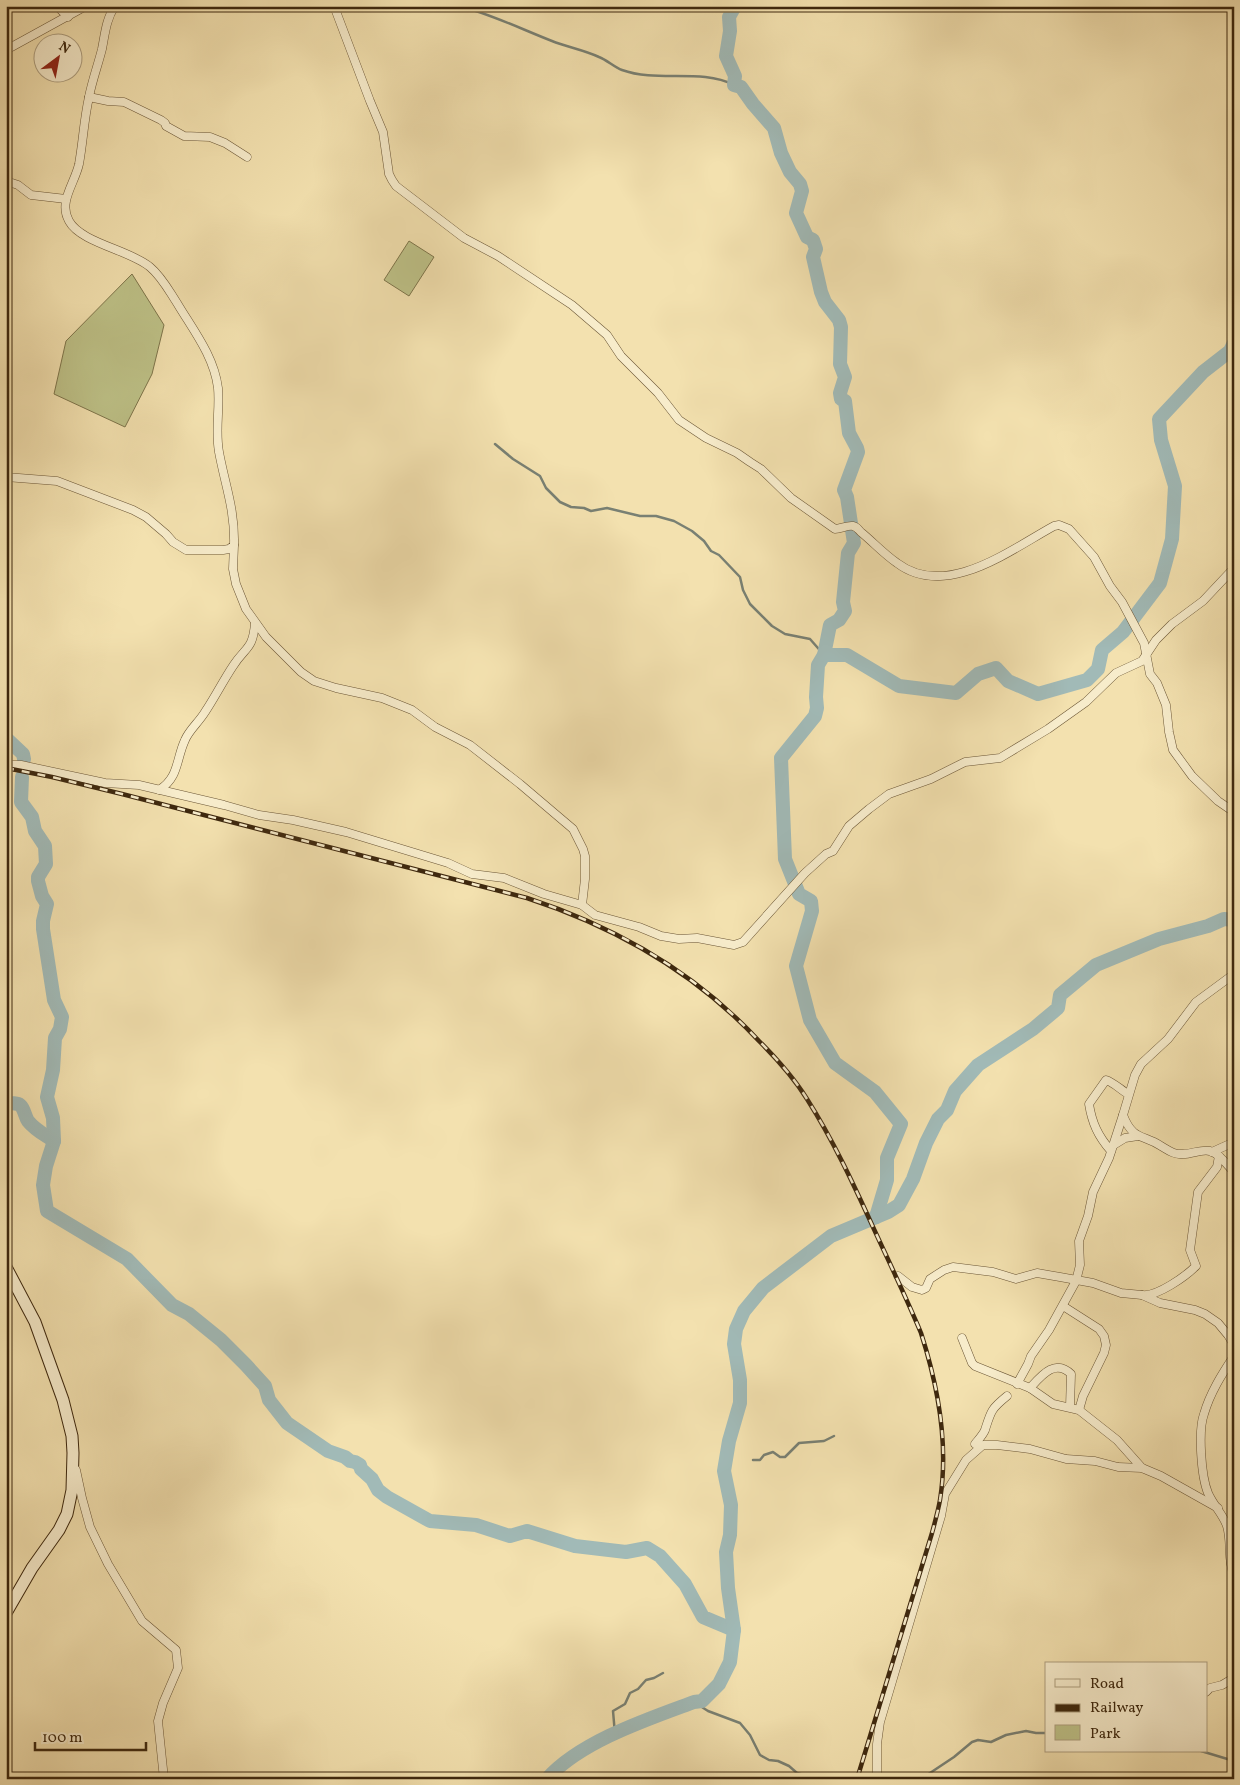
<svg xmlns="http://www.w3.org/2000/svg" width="1240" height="1785" font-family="Vollkorn,serif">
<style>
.green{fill:#bec288;stroke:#7e754b}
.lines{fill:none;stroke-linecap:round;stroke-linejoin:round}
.stream{stroke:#798073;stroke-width:2.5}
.river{stroke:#a1bab7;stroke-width:14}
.street-casing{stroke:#6b5636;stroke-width:9}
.secondary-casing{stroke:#3e280e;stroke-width:13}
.street{stroke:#f7eccb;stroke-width:8}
.secondary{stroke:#f7eccb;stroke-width:11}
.rail-casing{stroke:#3e280e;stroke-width:4.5}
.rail{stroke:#f7eccb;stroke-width:2.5;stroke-dasharray:8;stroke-linecap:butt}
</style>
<rect width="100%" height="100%" fill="#f3e1af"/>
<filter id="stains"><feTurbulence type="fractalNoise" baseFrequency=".004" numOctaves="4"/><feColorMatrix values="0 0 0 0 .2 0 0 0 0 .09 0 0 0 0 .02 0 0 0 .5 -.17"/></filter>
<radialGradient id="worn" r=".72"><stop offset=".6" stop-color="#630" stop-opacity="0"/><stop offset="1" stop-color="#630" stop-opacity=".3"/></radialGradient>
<g class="green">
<polygon points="409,241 434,257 409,296 384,280"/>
<polygon points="132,274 164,325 152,374 125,427 54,394 66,341"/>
</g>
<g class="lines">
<g class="stream">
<path d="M459 6C491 14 521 29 552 41 567 47 584 50 599 57 607 60 614 67 622 70 658 83 700 68 734 85"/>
<polyline points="495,444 513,459 540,476 546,488 560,502 571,507 584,508 591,511 607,508 640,516 656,516 674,521 692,531 704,541 711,551 719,555 740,577 743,590 750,604 772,626 785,634 810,639 824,655"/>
<polyline points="753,1460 760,1460 764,1455 773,1452 780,1457 785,1457 799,1443 824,1441 834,1436"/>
<polyline points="694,1702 708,1711 740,1723 750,1735 760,1755 769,1760 778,1761 789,1766 797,1773 808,1776 848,1776"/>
<polyline points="615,1734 613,1711 625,1704 630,1693 638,1689 646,1680 654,1678 663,1673"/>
<polyline points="1201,1751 1234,1761"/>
<polyline points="918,1779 927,1775 954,1757 972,1742 978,1740 991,1742 1006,1735 1026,1731 1036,1733 1046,1733"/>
</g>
<g class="river">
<polyline points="735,6 729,17 730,31 726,56 735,76 734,85 741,87 753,104 774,128 781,153 790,172 800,184 802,191 796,213 807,237 813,240 816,249 813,257 821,292 825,302 839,320 841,327 840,364 845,377 840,393 841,399 845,401 849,433 857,448 858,452 844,490 847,497 854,543 848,553 843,602 845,611 839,620 830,625 824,655 818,665 816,697 817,708 815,716 781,758 785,859 799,894 811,901 812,911 796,966 810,1020 835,1063 875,1092 901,1124 887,1158 887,1180 876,1217"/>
<polyline points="824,655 847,655 899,686 956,693 978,674 996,668 1008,681 1038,694 1087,680 1098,669 1102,650 1123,632 1160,583 1172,539 1175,486 1161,440 1159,419 1203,372 1230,351 1234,343"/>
<polyline points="6,738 23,754 24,759"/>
<polyline points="22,777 21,802 32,817 35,831 45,846 46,864 38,877 38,881 42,896 47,904 43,921 43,929 54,1000 62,1017 60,1029 55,1038 53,1070 47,1097 53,1118 54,1141 46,1166 43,1185 47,1211 127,1259 172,1305 189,1314 221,1340 246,1365 265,1386 269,1400 287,1423 328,1451 345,1457 350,1461 355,1462 360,1465 361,1469 372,1479 378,1490 387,1497 430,1521 476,1525 510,1536 527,1531 575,1546 626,1552 647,1548 660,1556 685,1584 703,1617 734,1630"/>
<path d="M6 1103C10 1103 15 1103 18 1104 24 1106 25 1117 28 1121 35 1130 45 1135 54 1141"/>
<path d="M547 1779C579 1742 648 1719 694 1702L702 1701 719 1684 730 1662 734 1630 728 1588 726 1552 730 1535 731 1505 724 1471 729 1441 740 1403V1380L734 1344 736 1329 744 1311 763 1288 831 1236 888 1212 899 1205 913 1179 926 1143 938 1119 947 1110 955 1091 978 1065 1033 1029 1058 1008 1060 995 1096 965 1159 939 1208 926 1224 919 1234 920"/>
</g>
<defs>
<g id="street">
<polyline points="57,6 68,17"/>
<path d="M334 6 370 101 383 132 389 174 392 180 396 186 464 238 498 256 572 305 607 335 621 356 658 393 679 420 706 438 737 453 750 462 761 469 791 498 835 529C841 529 847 525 853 526 858 527 859 531 862 533 874 543 884 554 897 563 946 600 1010 550 1054 526L1059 525 1069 529 1094 557 1110 586 1122 602 1144 643 1150 674 1157 683 1166 705 1169 732 1173 750 1192 776 1218 801 1234 812"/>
<polyline points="6,50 86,6"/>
<polyline points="89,97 108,101 124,102 161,120 165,123 166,126 184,136 210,137 225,143 247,157"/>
<polyline points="6,181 18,185 31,195 66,199"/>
<path d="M6 477 57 481 133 510 146 517 166 534 173 542 186 550H223L229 549 234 545C235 509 225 485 219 452 215 430 220 409 218 388 214 356 193 330 177 303 169 291 162 277 150 267 130 250 81 243 69 221 58 202 75 183 79 164 83 142 84 119 89 97 92 81 98 65 102 49 105 34 106 19 115 6"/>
<polyline points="234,545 233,569 236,584 246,609 266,637 301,672 314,681 336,688 382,698 412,710 435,727 470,745 520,784 573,829 583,849 585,856 585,879 582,905"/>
<polyline points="6,765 21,765 105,783 139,785 224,805 259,815 293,820 346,832 448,863 472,874 504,878 544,894 582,905 595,915 639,927 661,936 679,939 697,938 734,945 743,942 805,873 826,854 833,851 849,826 869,809 889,794 931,779 965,762 1000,758 1048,729 1086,702 1116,673 1142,661 1156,640 1172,624 1203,601 1234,568"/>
<path d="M159 790C179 778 176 759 185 740 189 730 199 722 205 712 215 697 223 681 233 666 245 647 253 650 255 623"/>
<path d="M1234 974 1196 1002 1168 1039 1141 1064 1135 1075 1123 1115C1133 1141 1143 1134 1161 1146 1168 1150 1174 1155 1183 1154 1192 1154 1201 1149 1210 1151 1220 1154 1227 1165 1234 1172"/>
<polyline points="1112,1146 1125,1138 1138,1136"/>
<path d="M1111 1151C1098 1136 1092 1123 1089 1104L1106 1080C1113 1082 1121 1090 1128 1094"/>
<polyline points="1212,1152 1234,1142"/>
<polyline points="898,1276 912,1287 922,1290 926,1288 930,1279 944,1270 953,1267 993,1272 1016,1279 1037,1273 1060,1277 1093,1283 1121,1293 1142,1295 1160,1303 1195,1310 1205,1314 1218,1323 1228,1335 1234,1345"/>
<path d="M1142 1295C1157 1297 1186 1276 1196 1266L1190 1250 1198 1192 1217 1167 1219 1156"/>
<polyline points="1063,1306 1099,1329 1104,1336 1106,1345 1104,1353 1083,1396 1079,1410"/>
<polyline points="962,1338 972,1363 975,1366 1030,1388 1053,1404 1079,1410 1117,1440 1142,1468"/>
<path d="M1234 1356C1222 1374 1210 1393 1204 1414 1198 1430 1201 1476 1208 1493 1213 1505 1223 1514 1227 1526 1232 1542 1227 1560 1234 1575"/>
<polyline points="1017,1384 1028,1364 1031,1356 1049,1330 1076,1281 1080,1265 1079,1241 1088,1216 1093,1192 1109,1158 1123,1115"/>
<path d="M1030 1388C1041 1376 1055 1358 1071 1374L1070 1407"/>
<path d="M975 1444C978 1440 983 1435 985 1430 991 1411 991 1409 1007 1396"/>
<polyline points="76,1470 82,1498 90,1527 108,1564 142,1621 176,1650 178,1668 163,1703 158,1721 164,1779"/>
<polyline points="1206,1692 1210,1688 1222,1685 1234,1678"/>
<polyline points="877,1779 877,1744 880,1722 941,1516 945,1494 966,1460 983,1445 997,1445 1030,1449 1066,1459 1095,1461 1118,1467 1142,1468 1161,1476 1218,1508"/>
</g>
<polyline id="secondary" points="6,1267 35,1322 63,1400 72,1436 73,1453 72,1490 67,1514 59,1530 32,1568 6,1613"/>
</defs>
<use href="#street" class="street-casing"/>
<use href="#secondary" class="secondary-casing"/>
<use href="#street" class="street"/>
<use href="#secondary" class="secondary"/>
<defs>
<path id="rail" d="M6 768 52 777 122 794 527 898C616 927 695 972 759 1041 777 1059 794 1078 807 1099 833 1140 853 1183 873 1227 889 1262 906 1297 921 1333 938 1386 949 1444 940 1500 938 1511 935 1522 932 1533L857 1779"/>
</defs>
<use href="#rail" class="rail-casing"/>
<use href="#rail" class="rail"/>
</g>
<rect width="1240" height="1785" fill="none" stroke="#f3e1af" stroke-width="25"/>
<rect x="8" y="8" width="1225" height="1770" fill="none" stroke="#3e280e" stroke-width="2.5"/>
<rect x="12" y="12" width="1215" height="1760" fill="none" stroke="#3e280e"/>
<rect x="1045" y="1662" width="162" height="90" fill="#f7eccb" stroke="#ad9e7f"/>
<rect x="1055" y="1679" width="25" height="8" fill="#f7eccb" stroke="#ad9e7f"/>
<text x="1090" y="1688" font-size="15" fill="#3e280e">Road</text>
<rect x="1055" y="1704" width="25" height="8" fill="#3e280e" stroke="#ad9e7f"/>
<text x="1090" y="1712" font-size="15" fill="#3e280e">Railway</text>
<rect x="1055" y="1725" width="25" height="15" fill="#bec288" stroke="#ad9e7f"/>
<text x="1090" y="1738" font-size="15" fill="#3e280e">Park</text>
<g transform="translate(58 58) rotate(32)"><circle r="24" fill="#f7eccb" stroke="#ad9e7f"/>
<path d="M0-4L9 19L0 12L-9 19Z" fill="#8f2418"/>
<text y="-8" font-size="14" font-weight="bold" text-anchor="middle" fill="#3e280e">N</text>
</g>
<path d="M35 1742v8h111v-8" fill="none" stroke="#3e280e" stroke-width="2.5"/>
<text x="42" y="1742" font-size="15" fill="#3e280e" stroke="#f7eccb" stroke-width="4" paint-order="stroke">100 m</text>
<rect width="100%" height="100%" filter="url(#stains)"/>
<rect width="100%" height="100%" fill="url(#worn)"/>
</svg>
